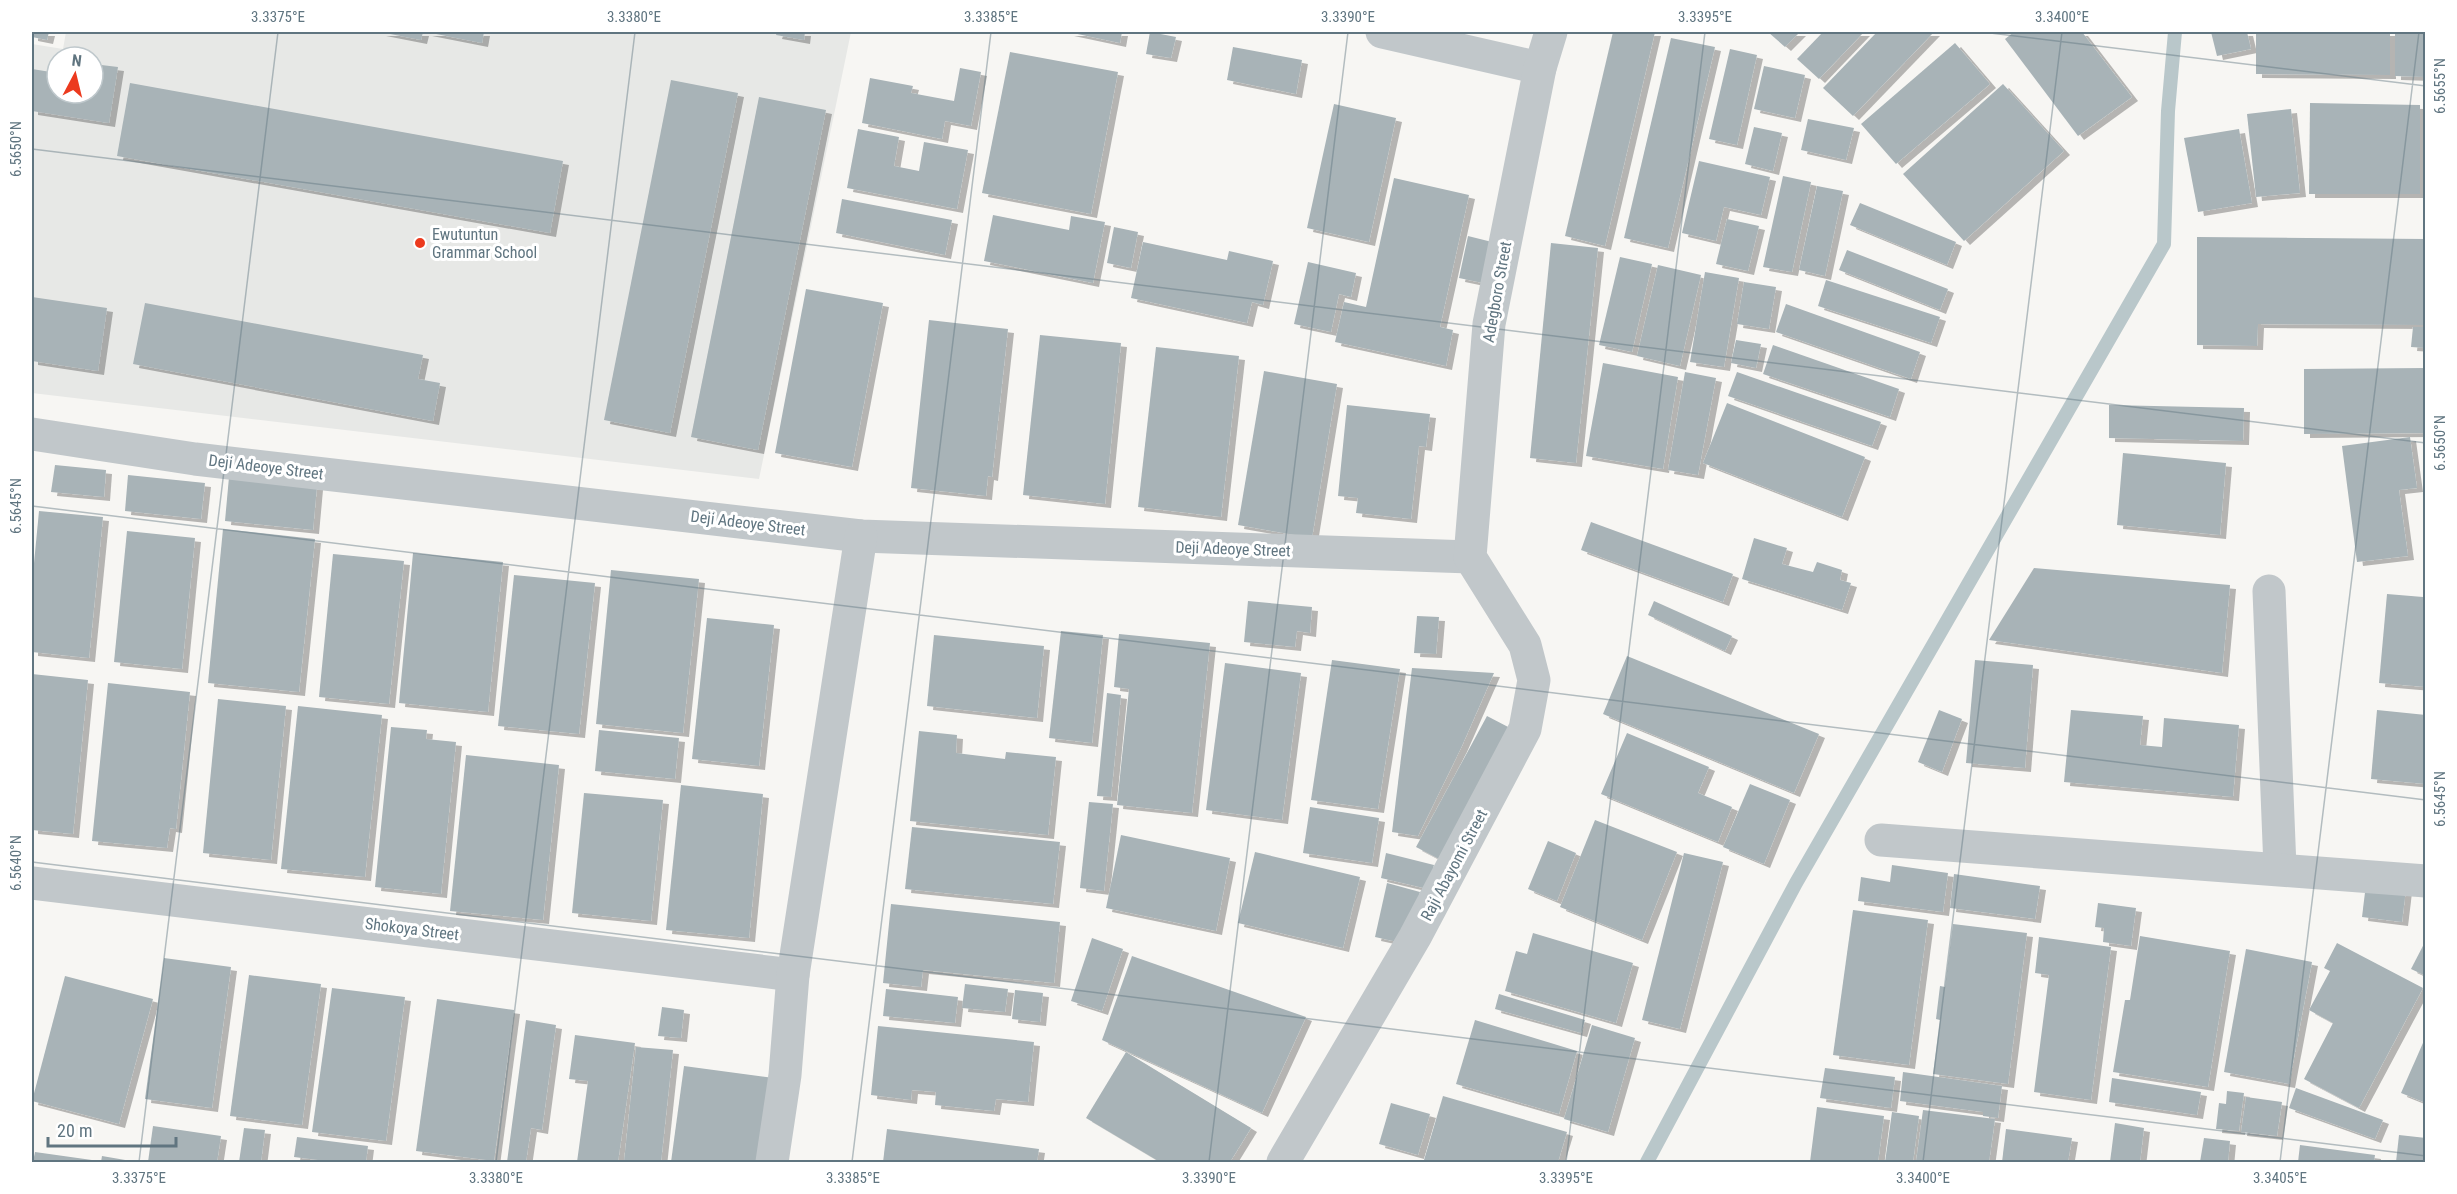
<svg xmlns="http://www.w3.org/2000/svg" width="2457" height="1194" font-family="'Roboto Condensed',sans-serif">
<style>
.built{fill:#e7e8e6;fill-rule:evenodd}
.lines{fill:none;stroke-linecap:round;stroke-linejoin:round}
.stream{stroke:#b9c7ca;stroke-width:14}
.building{fill:#a8b3b7;filter:url(#shadow)}
.minor{stroke:#c1c7ca;stroke-width:33}
.tertiary{stroke:#c1c7ca;stroke-width:33}
.ticks{fill:none;stroke:#607580;stroke-width:1.5;stroke-opacity:0.45}
.poi-dot{fill:#ec3a1e;stroke:#fff;stroke-width:2}
.labels{text-anchor:middle;dominant-baseline:central;stroke-width:6;stroke-linejoin:round;paint-order:stroke}
.poi-label{font-size:16px;fill:#607580;stroke:#fff;text-anchor:start}
.street-label{font-size:16px;fill:#607580;stroke:#fff}
.neatline{fill:none;stroke:#607580;stroke-width:2}
.ticks-label{font-size:15px;text-anchor:middle;fill:#607580}
</style>
<defs>
<filter id="shadow"><feDropShadow dx="6" dy="4" stdDeviation="0" flood-color="#0004"/></filter>
</defs>
<rect width="100%" height="100%" fill="#f7f6f3"/>
<path class="built" d="M66 32H851L759 479 32 393V44L63 49ZM57 57H93V93H57Z"/>
<g class="lines">
<polyline class="stream" points="1647,1162 1796,883 2164,244 2168,111 2175,32"/>
</g>
<g class="building">
<polygon points="32,32 49,32 47,40 32,37"/>
<polygon points="380,32 423,32 421,40"/>
<polygon points="426,32 484,32 482,43"/>
<polygon points="777,32 805,32 804,40 776,35"/>
<polygon points="1068,32 1122,32 1120,43"/>
<polygon points="1150,32 1176,37 1171,58 1146,54"/>
<polygon points="1613,32 1655,32 1605,246 1565,236"/>
<polygon points="1768,32 1800,32 1785,47"/>
<polygon points="1823,32 1864,32 1819,79 1797,59"/>
<polygon points="1877,32 1934,32 1853,116 1823,88"/>
<polygon points="2014,32 2082,32 2132,97 2078,136 2005,39"/>
<polygon points="2211,32 2247,32 2251,49 2217,56"/>
<polygon points="2256,32 2390,32 2390,75 2256,74"/>
<polygon points="2395,32 2426,32 2426,77 2395,76"/>
<polygon points="1671,38 1715,47 1668,248 1624,238"/>
<polygon points="1955,43 1990,84 1896,164 1861,124"/>
<polygon points="1233,47 1302,60 1296,94 1227,80"/>
<polygon points="1730,49 1757,55 1737,145 1709,139"/>
<polygon points="1010,52 1118,72 1091,214 982,193"/>
<polygon points="93,64 118,67 109,123 32,111 32,69 57,73 57,93 93,93"/>
<polygon points="1764,66 1805,75 1795,118 1754,109"/>
<polygon points="960,68 981,72 971,126 945,121 942,139 862,123 870,78 913,86 911,93 954,101"/>
<polygon points="671,80 738,93 670,433 604,420"/>
<polygon points="130,83 563,161 550,233 117,156"/>
<polygon points="2003,84 2064,151 1964,241 1903,174"/>
<polygon points="759,97 826,110 758,450 691,437"/>
<polygon points="2310,103 2420,105 2420,194 2309,194"/>
<polygon points="1334,104 1396,118 1369,242 1307,228"/>
<polygon points="2291,109 2300,193 2256,197 2247,114"/>
<polygon points="1808,119 1854,128 1846,160 1801,150"/>
<polygon points="1754,127 1782,133 1773,171 1745,164"/>
<polygon points="858,129 899,137 894,166 919,171 924,142 968,150 957,209 847,188"/>
<polygon points="2239,129 2252,203 2198,212 2184,138"/>
<polygon points="1699,161 1770,177 1761,215 1724,207 1716,241 1682,233"/>
<polygon points="1783,176 1811,182 1792,272 1763,267"/>
<polygon points="1394,178 1469,195 1440,327 1453,330 1446,366 1335,342 1344,302 1366,307"/>
<polygon points="1817,186 1843,191 1825,276 1799,270"/>
<polygon points="842,199 952,220 945,255 836,233"/>
<polygon points="1860,203 1956,242 1947,265 1850,225"/>
<polygon points="993,215 1069,230 1071,216 1105,222 1093,283 984,261"/>
<polygon points="1727,219 1759,226 1748,271 1716,264"/>
<polygon points="1114,227 1138,232 1131,268 1107,263"/>
<polygon points="1468,236 1492,242 1483,283 1459,278"/>
<polygon points="2197,237 2426,239 2426,325 2258,324 2257,346 2197,345"/>
<polygon points="1143,242 1227,260 1229,251 1273,261 1263,305 1252,302 1247,323 1131,298"/>
<polygon points="1551,243 1598,248 1576,463 1530,458"/>
<polygon points="1847,250 1948,289 1940,310 1839,270"/>
<polygon points="1620,257 1652,264 1632,352 1599,345"/>
<polygon points="1308,262 1356,273 1351,297 1339,294 1331,332 1294,324"/>
<polygon points="1658,265 1701,275 1680,366 1637,356"/>
<polygon points="1705,272 1739,278 1724,367 1690,362"/>
<polygon points="1826,280 1940,317 1931,343 1818,306"/>
<polygon points="1744,282 1776,287 1769,329 1737,324"/>
<polygon points="806,289 883,303 852,467 775,453"/>
<polygon points="32,297 107,308 98,371 32,361"/>
<polygon points="145,303 423,355 418,379 440,383 433,421 133,364"/>
<polygon points="1786,304 1920,352 1911,379 1776,332"/>
<polygon points="929,320 1008,329 992,477 988,476 986,496 911,488"/>
<polygon points="2413,327 2426,327 2426,348 2411,347"/>
<polygon points="1040,335 1121,343 1105,504 1023,495"/>
<polygon points="1736,340 1761,344 1756,368 1731,363"/>
<polygon points="1773,345 1899,389 1890,417 1763,374"/>
<polygon points="1156,347 1239,356 1221,517 1138,507"/>
<polygon points="1603,363 1678,377 1663,469 1586,456"/>
<polygon points="2426,368 2426,433 2304,434 2304,369"/>
<polygon points="1264,371 1337,384 1312,538 1238,525"/>
<polygon points="1685,372 1716,378 1698,475 1668,470"/>
<polygon points="1737,372 1881,422 1872,446 1728,396"/>
<polygon points="1727,403 1865,457 1842,517 1703,463"/>
<polygon points="1347,405 1430,414 1426,447 1419,446 1411,519 1356,513 1358,498 1338,496"/>
<polygon points="2109,405 2244,408 2243,441 2109,438"/>
<polygon points="2410,437 2417,488 2399,490 2408,556 2357,562 2342,446"/>
<polygon points="2123,453 2226,463 2220,535 2117,525"/>
<polygon points="55,465 106,470 104,497 51,492"/>
<polygon points="128,475 205,483 201,519 125,511"/>
<polygon points="229,477 317,486 313,530 225,521"/>
<polygon points="39,511 103,517 89,658 32,652 32,584"/>
<polygon points="1591,522 1733,574 1723,602 1581,550"/>
<polygon points="223,529 315,539 299,692 208,683"/>
<polygon points="127,531 195,538 182,669 114,662"/>
<polygon points="1754,538 1787,548 1782,564 1813,572 1817,562 1842,570 1840,580 1851,583 1842,610 1742,579"/>
<polygon points="413,553 503,562 488,712 399,703"/>
<polygon points="333,554 404,561 389,704 319,697"/>
<polygon points="2034,568 2230,585 2222,673 1989,640"/>
<polygon points="611,570 699,579 683,733 596,724"/>
<polygon points="514,575 595,583 579,734 498,726"/>
<polygon points="2387,594 2423,597 2426,687 2379,683"/>
<polygon points="1248,601 1312,607 1310,633 1297,631 1295,647 1244,642"/>
<polygon points="1654,601 1732,636 1725,651 1648,615"/>
<polygon points="1417,616 1439,617 1436,654 1414,653"/>
<polygon points="707,618 774,625 759,766 692,759"/>
<polygon points="1061,631 1103,635 1092,743 1049,738"/>
<polygon points="1119,634 1210,643 1192,813 1117,805 1129,689 1114,687"/>
<polygon points="934,635 1044,646 1037,718 927,706"/>
<polygon points="1627,656 1819,734 1794,793 1603,714"/>
<polygon points="1332,660 1400,669 1378,809 1311,800"/>
<polygon points="1975,660 2033,665 2025,768 1966,763"/>
<polygon points="1225,663 1301,673 1282,820 1206,810"/>
<polygon points="1412,668 1494,673 1461,748 1418,836 1392,832"/>
<polygon points="32,674 88,680 73,834 32,830"/>
<polygon points="108,683 190,692 176,829 170,828 167,848 92,841"/>
<polygon points="1107,693 1121,695 1111,797 1097,796"/>
<polygon points="218,699 286,706 271,860 203,853"/>
<polygon points="298,706 382,715 365,877 281,869"/>
<polygon points="1939,710 1962,719 1942,772 1918,762"/>
<polygon points="2071,710 2143,716 2140,745 2162,747 2164,718 2239,725 2233,797 2064,782"/>
<polygon points="2377,710 2426,715 2426,784 2371,779"/>
<polygon points="1487,716 1512,729 1441,860 1416,847"/>
<polygon points="391,727 427,730 426,739 456,742 441,894 375,887"/>
<polygon points="599,730 679,738 675,779 595,771"/>
<polygon points="919,731 957,735 956,753 1005,759 1006,752 1056,757 1048,835 910,821"/>
<polygon points="1627,733 1709,767 1698,793 1732,807 1718,842 1601,794"/>
<polygon points="466,755 559,765 543,920 450,911"/>
<polygon points="1750,784 1790,800 1764,864 1723,847"/>
<polygon points="681,785 763,794 749,938 666,930"/>
<polygon points="584,793 663,800 651,921 572,913"/>
<polygon points="1089,802 1113,804 1104,891 1080,888"/>
<polygon points="1310,807 1379,818 1372,863 1303,853"/>
<polygon points="1595,820 1677,852 1642,940 1560,907"/>
<polygon points="912,827 1060,842 1053,904 905,889"/>
<polygon points="1121,835 1230,858 1216,931 1106,908"/>
<polygon points="1548,841 1576,853 1557,901 1528,889"/>
<polygon points="1255,852 1360,877 1343,948 1238,923"/>
<polygon points="1386,853 1434,865 1428,889 1381,878"/>
<polygon points="1684,853 1723,862 1680,1029 1642,1020"/>
<polygon points="1892,865 1948,873 1943,912 1858,901 1861,877 1890,882"/>
<polygon points="1954,874 2040,886 2035,919 1950,908"/>
<polygon points="1387,883 1420,892 1407,944 1375,937"/>
<polygon points="2366,884 2406,889 2402,922 2362,917"/>
<polygon points="2098,903 2136,908 2131,946 2103,942 2104,928 2095,927"/>
<polygon points="891,904 1060,922 1054,983 923,970 921,987 883,983"/>
<polygon points="1853,910 1928,920 1909,1065 1833,1055"/>
<polygon points="1953,924 2027,933 2008,1084 1933,1074 1940,1020 1936,1019 1940,986 1945,987"/>
<polygon points="1533,933 1633,963 1616,1023 1505,991 1516,951 1527,954"/>
<polygon points="2140,936 2230,951 2208,1087 2113,1072 2125,1000 2130,1000"/>
<polygon points="2039,937 2111,947 2091,1100 2034,1092 2049,975 2035,973"/>
<polygon points="1092,938 1123,949 1102,1011 1071,1001"/>
<polygon points="2426,940 2426,976 2411,969"/>
<polygon points="2337,943 2423,988 2359,1108 2304,1079 2333,1023 2309,1010 2330,971 2324,968"/>
<polygon points="2246,949 2312,962 2289,1084 2224,1072"/>
<polygon points="1132,956 1306,1017 1262,1113 1102,1040"/>
<polygon points="164,958 231,967 212,1108 145,1099"/>
<polygon points="249,975 321,984 302,1125 230,1116"/>
<polygon points="65,976 153,999 119,1124 32,1101"/>
<polygon points="965,984 1008,989 1005,1012 962,1008"/>
<polygon points="332,988 405,997 386,1141 312,1132"/>
<polygon points="886,989 958,997 955,1023 883,1016"/>
<polygon points="1015,990 1043,993 1040,1022 1012,1019"/>
<polygon points="1499,994 1585,1020 1581,1033 1495,1009"/>
<polygon points="437,999 514,1010 494,1161 416,1151"/>
<polygon points="662,1007 684,1010 681,1038 658,1036"/>
<polygon points="526,1020 556,1025 542,1130 531,1128 526,1162 507,1162"/>
<polygon points="1475,1020 1577,1051 1559,1114 1456,1084"/>
<polygon points="1592,1025 1635,1038 1608,1132 1564,1119"/>
<polygon points="878,1026 1034,1042 1028,1102 996,1099 994,1111 935,1105 936,1092 912,1090 911,1100 871,1095"/>
<polygon points="575,1035 635,1043 618,1162 577,1162 588,1081 569,1079"/>
<polygon points="2426,1036 2426,1103 2401,1093"/>
<polygon points="636,1047 673,1050 661,1162 624,1162"/>
<polygon points="1126,1052 1251,1128 1230,1162 1160,1162 1086,1118"/>
<polygon points="684,1066 781,1079 769,1162 671,1162"/>
<polygon points="1825,1068 1895,1077 1891,1108 1820,1098"/>
<polygon points="1903,1072 2002,1086 1998,1118 1983,1116 1983,1112 1900,1101"/>
<polygon points="2112,1078 2201,1092 2197,1115 2109,1102"/>
<polygon points="2296,1088 2383,1120 2375,1139 2289,1108"/>
<polygon points="2227,1091 2244,1093 2239,1131 2216,1129 2219,1103 2226,1104"/>
<polygon points="1443,1096 1567,1132 1558,1162 1424,1160"/>
<polygon points="2246,1097 2282,1102 2277,1136 2241,1132"/>
<polygon points="1391,1103 1430,1114 1418,1155 1379,1144"/>
<polygon points="1817,1107 1884,1116 1878,1162 1810,1162"/>
<polygon points="1923,1110 1995,1119 1989,1162 1916,1162"/>
<polygon points="1892,1112 1919,1116 1913,1162 1885,1162"/>
<polygon points="2115,1123 2144,1128 2140,1162 2110,1162"/>
<polygon points="153,1126 221,1136 217,1162 148,1162"/>
<polygon points="244,1128 265,1130 261,1162 239,1162"/>
<polygon points="887,1129 1039,1149 1037,1162 883,1162"/>
<polygon points="2006,1129 2072,1138 2068,1162 2002,1162"/>
<polygon points="2399,1135 2426,1138 2426,1162 2396,1162"/>
<polygon points="297,1137 368,1146 366,1162 334,1162 294,1157"/>
<polygon points="2204,1138 2230,1141 2228,1162 2200,1162"/>
<polygon points="2300,1145 2375,1155 2374,1162 2298,1162"/>
<polygon points="35,1152 99,1161 99,1162 33,1162"/>
<polygon points="102,1156 131,1161 131,1162 101,1162"/>
</g>
<g class="lines">
<g class="minor">
<polyline points="1382,32 1540,68"/>
<polyline points="32,434 195,459 861,536 1470,557"/>
<polyline points="2269,591 2280,868"/>
<polyline points="1881,840 2426,881"/>
<polyline points="32,883 793,975"/>
<polyline points="772,1162 785,1075 793,975 861,536"/>
</g>
<polyline class="tertiary" points="1283,1162 1415,937 1525,729 1534,680 1525,645 1470,557 1489,324 1540,68 1551,32"/>
</g>
<path class="ticks" d="M1982 32 2426 86M32 149 2426 443M32 506 2426 800M32 862 2426 1156M139 1162 278 32M496 1162 635 32M852 1162 991 32M1209 1162 1348 32M1566 1162 1705 32M1923 1162 2062 32M2280 1162 2419 32"/>
<circle class="poi-dot" cx="420" cy="243" r="6"/>
<g class="labels">
<g class="poi-label">
<text x="432" y="234">Ewutuntun<tspan x="432" dy="18">Grammar School</tspan></text>
</g>
<g class="street-label">
<text transform="translate(1497 292) rotate(-80)">Adegboro Street</text>
<text transform="translate(266 467) rotate(7)">Deji Adeoye Street</text>
<text transform="translate(748 523) rotate(7)">Deji Adeoye Street</text>
<text transform="translate(1233 549) rotate(2)">Deji Adeoye Street</text>
<text transform="translate(1454 865) rotate(-62)">Raji Abayomi Street</text>
<text transform="translate(412 929) rotate(7)">Shokoya Street</text>
</g>
</g>
<rect width="2457" height="1194" fill="none" stroke="#ffffff" stroke-width="66"/>
<g transform="translate(75 75) rotate(7)"><circle r="28" fill="#ffffff" stroke="#bfc8cc" stroke-width="1.5"/>
<path d="M0-4.5L10 22L0 15L-10 22Z" fill="#ec3a1e"/>
<text y="-9" font-size="16" font-weight="bold" text-anchor="middle" fill="#607580">N</text>
</g>
<path d="M48 1137v9h128v-9" fill="none" stroke="#607580" stroke-width="3"/>
<text x="57" y="1137" font-size="18" fill="#607580" stroke="#ffffff" stroke-width="4.5" paint-order="stroke">20 m</text>
<rect x="33" y="33" width="2391" height="1128" class="neatline"/>
<g class="ticks-label">
<text x="278" y="22">3.3375°E</text>
<text x="634" y="22">3.3380°E</text>
<text x="991" y="22">3.3385°E</text>
<text x="1348" y="22">3.3390°E</text>
<text x="1705" y="22">3.3395°E</text>
<text x="2062" y="22">3.3400°E</text>
<text transform="translate(2440 86) rotate(-90)" y="5">6.5655°N</text>
<text transform="translate(16 149) rotate(-90)" y="5">6.5650°N</text>
<text transform="translate(2440 443) rotate(-90)" y="5">6.5650°N</text>
<text transform="translate(16 506) rotate(-90)" y="5">6.5645°N</text>
<text transform="translate(2440 799) rotate(-90)" y="5">6.5645°N</text>
<text transform="translate(16 863) rotate(-90)" y="5">6.5640°N</text>
<text x="139" y="1183">3.3375°E</text>
<text x="496" y="1183">3.3380°E</text>
<text x="853" y="1183">3.3385°E</text>
<text x="1209" y="1183">3.3390°E</text>
<text x="1566" y="1183">3.3395°E</text>
<text x="1923" y="1183">3.3400°E</text>
<text x="2280" y="1183">3.3405°E</text>
</g>
</svg>
